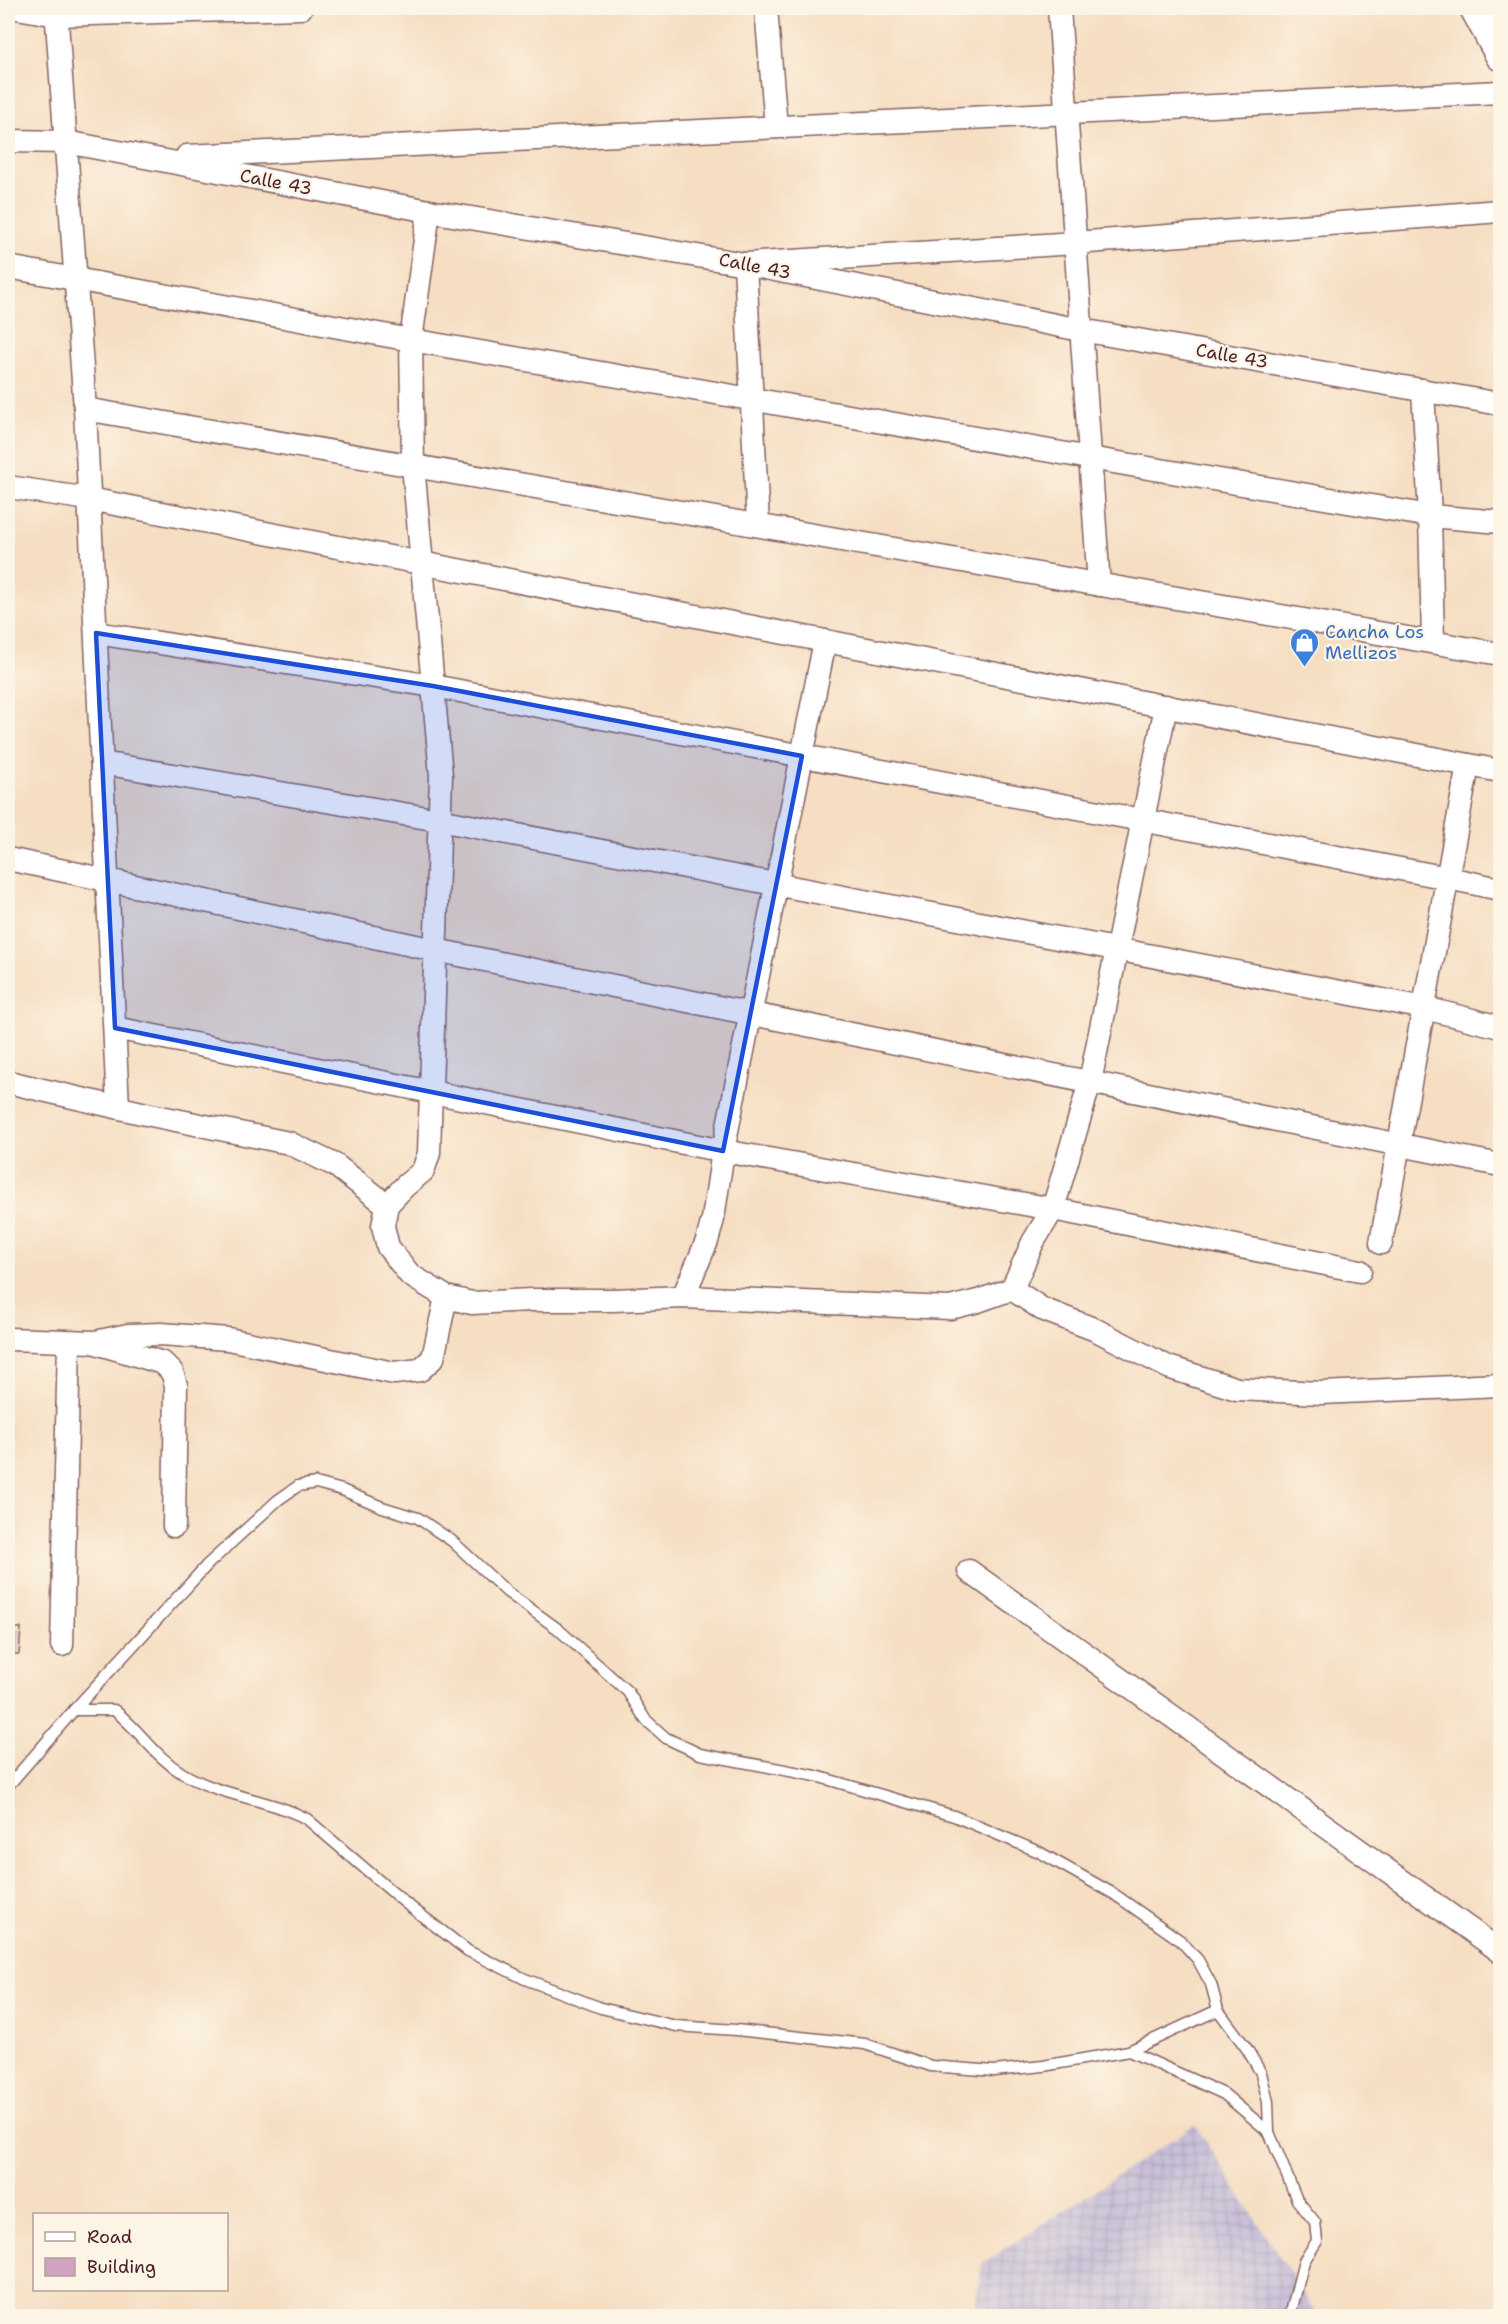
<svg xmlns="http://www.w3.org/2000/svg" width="1508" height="2324" font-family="'Shantell Sans',sans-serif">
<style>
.industrial{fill:url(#industrial-grid)}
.building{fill:#d0a3c2}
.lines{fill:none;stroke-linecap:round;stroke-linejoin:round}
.service-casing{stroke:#866260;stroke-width:13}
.minor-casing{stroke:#866260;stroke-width:25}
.tertiary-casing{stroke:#866260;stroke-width:31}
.service{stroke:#fff;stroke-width:10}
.minor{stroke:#fff;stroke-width:22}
.tertiary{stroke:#fff;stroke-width:28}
.marked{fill:#1d4ed8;fill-opacity:0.2;stroke:#1d4ed8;stroke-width:4.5;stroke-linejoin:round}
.labels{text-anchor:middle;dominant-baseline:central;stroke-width:4.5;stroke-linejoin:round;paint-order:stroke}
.street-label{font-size:18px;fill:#4a1f2b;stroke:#fcf5e5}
.shop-label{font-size:18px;fill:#366cbe;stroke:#fcf5e5;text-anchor:start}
</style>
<defs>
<pattern id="industrial-grid" width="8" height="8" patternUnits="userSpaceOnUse" patternTransform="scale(1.5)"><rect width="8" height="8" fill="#c8bfd8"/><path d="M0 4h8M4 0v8" fill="none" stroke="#ada4ba"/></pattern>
</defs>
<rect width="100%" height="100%" fill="#fcf5e5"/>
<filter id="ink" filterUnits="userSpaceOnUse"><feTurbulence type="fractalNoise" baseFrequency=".0167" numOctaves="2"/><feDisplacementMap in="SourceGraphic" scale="12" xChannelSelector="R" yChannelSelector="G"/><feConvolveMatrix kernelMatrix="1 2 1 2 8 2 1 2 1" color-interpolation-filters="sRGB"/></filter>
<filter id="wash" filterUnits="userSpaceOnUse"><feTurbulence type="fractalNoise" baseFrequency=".008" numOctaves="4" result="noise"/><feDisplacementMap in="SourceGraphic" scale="24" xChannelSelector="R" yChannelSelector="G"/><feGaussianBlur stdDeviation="1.35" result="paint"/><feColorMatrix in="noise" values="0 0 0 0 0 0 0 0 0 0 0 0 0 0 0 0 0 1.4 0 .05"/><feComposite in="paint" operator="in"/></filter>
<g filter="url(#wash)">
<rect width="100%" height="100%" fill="#f5dec2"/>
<polygon class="industrial" points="1195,2125 1318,2316 974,2316 982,2264"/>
<g id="blocks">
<polygon class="building" points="8,1628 21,1628 19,1654 8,1654"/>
</g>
</g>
<g filter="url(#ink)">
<use href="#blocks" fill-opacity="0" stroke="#866260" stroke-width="1.5"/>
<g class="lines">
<defs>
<g id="service">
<path d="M74 1710H114C139 1729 154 1756 182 1773 222 1797 267 1798 307 1819L404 1902 468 1951 525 1979 601 2008 676 2026 736 2030 865 2044 931 2066 994 2071 1043 2066 1129 2051"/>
<polyline points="8,1786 74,1710 208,1564 278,1500 298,1486 316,1483 342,1490 382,1507 418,1518 452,1541 507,1592 558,1629 628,1692 645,1719 666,1738 700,1754 816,1776 954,1816 1039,1852 1114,1894 1181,1941 1198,1960 1211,1984 1218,2010 1247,2049 1261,2073 1268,2102 1269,2132 1297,2200 1315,2222 1317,2241 1304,2261 1290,2316"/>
<polyline points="1218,2010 1129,2051 1224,2094 1269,2132"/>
</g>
<g id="minor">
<polyline points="17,8 57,15 301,8"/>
<polyline points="56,8 85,409 118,1107"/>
<polyline points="766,8 776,127"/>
<polyline points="1059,8 1099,585"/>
<polyline points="8,141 66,142 429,211 745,264 1081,330 1500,404"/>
<polyline points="187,156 1500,92"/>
<polyline points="429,211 411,340 413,465 441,775 429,1153 423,1171 405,1186 387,1205 383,1226 388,1247 410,1275 446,1297 472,1303 531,1300 613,1300 683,1297 950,1308 978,1301 1012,1289 1042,1309 1096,1330 1168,1367 1237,1389 1321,1393 1500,1385"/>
<polyline points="8,267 411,340 1090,458 1430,516 1500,522"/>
<polyline points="1423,390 1430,516 1433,642"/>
<polyline points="85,409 1500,654"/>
<polyline points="8,487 89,499 1500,771"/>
<polyline points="758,525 745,264 1075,243 1500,211"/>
<polyline points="96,633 433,686 1448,878 1500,889"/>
<polyline points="102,763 439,820 1425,1008 1500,1027"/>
<polyline points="8,859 435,950 1500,1165"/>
<polyline points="115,1028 723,1151 1053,1209 1360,1271"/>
<polyline points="8,1082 146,1114 289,1143 335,1165 387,1205"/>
<polyline points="1381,1243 1468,765"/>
<polyline points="1012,1289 1033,1242 1053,1209 1090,1082 1166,706"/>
<polyline points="683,1297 707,1241 713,1219 723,1151 825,641"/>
<polyline points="8,1339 95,1342 128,1335 161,1334 228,1339 394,1373 420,1370 433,1358 446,1297"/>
<polyline points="96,1343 163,1363 172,1372 176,1385 174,1526"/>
<polyline points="969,1571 1500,1951"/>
<polyline points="62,1645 69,1342"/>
</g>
<polyline id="tertiary" points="1474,8 1500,56"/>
</defs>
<use href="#service" class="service-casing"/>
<use href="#minor" class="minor-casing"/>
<use href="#tertiary" class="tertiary-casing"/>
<use href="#service" class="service"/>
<use href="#minor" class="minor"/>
<use href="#tertiary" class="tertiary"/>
</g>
</g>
<path class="marked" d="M96 633 433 686 802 756 723 1151 115 1028Z"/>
<defs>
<symbol id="shop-pin" viewBox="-11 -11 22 30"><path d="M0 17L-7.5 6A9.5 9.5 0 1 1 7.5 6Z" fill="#3f7fe0" stroke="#fcf5e5"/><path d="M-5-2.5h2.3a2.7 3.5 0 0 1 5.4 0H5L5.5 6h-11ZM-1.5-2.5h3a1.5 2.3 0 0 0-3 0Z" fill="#fff"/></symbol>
</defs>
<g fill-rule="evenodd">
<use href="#shop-pin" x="1288" y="626" width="33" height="45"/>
</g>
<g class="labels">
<g class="street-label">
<text transform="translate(276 182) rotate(11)">Calle 43</text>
<text transform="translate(755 266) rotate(11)">Calle 43</text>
<text transform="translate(1232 356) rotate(10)">Calle 43</text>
</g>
<g class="shop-label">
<text x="1325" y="632">Cancha Los<tspan x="1325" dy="21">Mellizos</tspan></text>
</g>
</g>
<rect width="1508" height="2324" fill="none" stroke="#fcf5e5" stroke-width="30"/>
<rect x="33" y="2213" width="195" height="78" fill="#fcf5e5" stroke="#b59f9b" stroke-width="1.5"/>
<rect x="45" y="2232" width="30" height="9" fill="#ffffff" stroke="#b59f9b" stroke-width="1.5"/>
<text x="87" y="2243" font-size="18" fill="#4a1f2b">Road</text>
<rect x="45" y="2258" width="30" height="18" fill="#d0a3c2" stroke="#b59f9b" stroke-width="1.5"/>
<text x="87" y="2273" font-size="18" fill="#4a1f2b">Building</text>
</svg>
